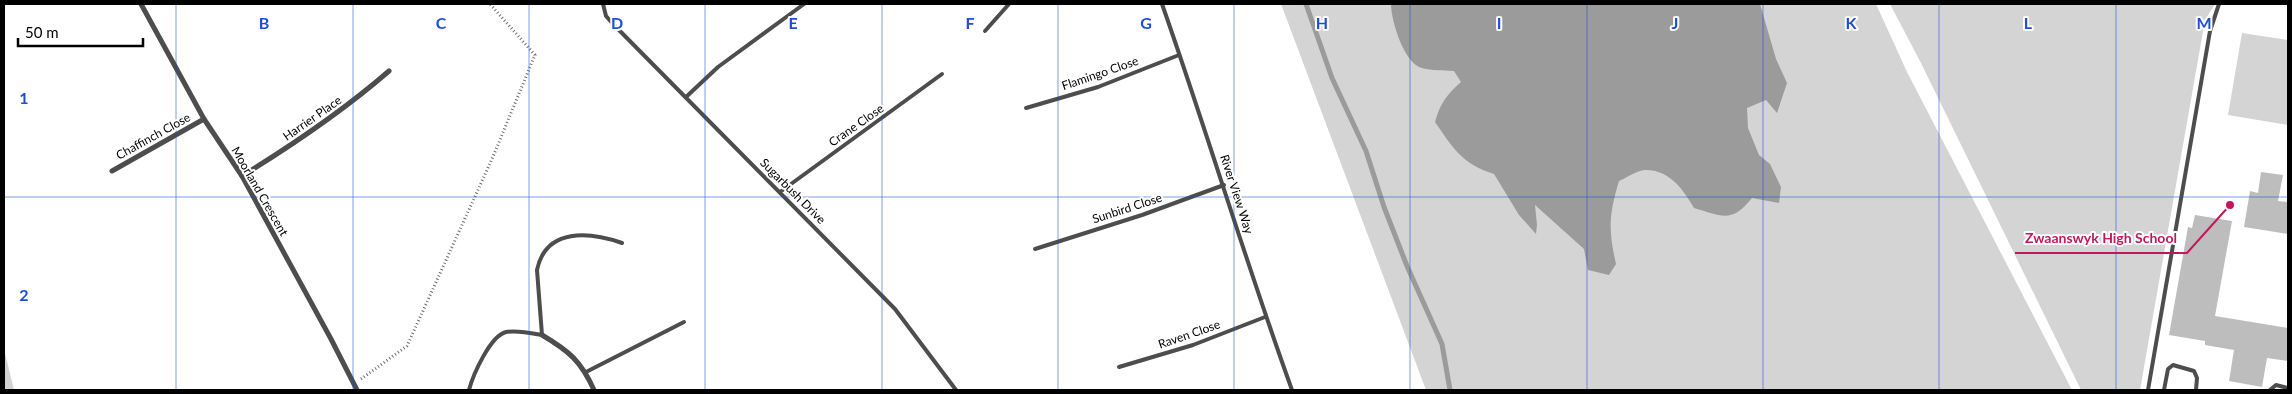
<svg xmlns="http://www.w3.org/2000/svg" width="2292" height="394" font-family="Lato,sans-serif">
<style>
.green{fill:#d4d4d4}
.water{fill:#9b9b9b}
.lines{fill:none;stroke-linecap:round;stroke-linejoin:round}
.stream{stroke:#9b9b9b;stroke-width:5}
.building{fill:#bdbdbd}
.path{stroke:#6f6f6f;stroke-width:3;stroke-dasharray:1 2.5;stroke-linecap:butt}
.service{stroke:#4d4d4d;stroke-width:4}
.minor{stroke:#4d4d4d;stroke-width:5}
.grid{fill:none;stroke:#1d4ed8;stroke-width:1;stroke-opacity:0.55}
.labels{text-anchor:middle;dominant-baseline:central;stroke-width:4;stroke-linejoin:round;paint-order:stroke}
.street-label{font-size:12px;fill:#000;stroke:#fff}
.grid-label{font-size:16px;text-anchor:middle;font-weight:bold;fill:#1d4ed8;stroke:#fff;stroke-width:4;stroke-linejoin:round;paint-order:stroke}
.leader{fill:none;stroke:#c2185b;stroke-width:2}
.callout-dot{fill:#c2185b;stroke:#fff;stroke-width:2}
.callout-label{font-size:14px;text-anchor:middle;font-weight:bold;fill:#c2185b;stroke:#fff;stroke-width:4;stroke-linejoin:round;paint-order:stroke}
</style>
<rect width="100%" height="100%" fill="#fff"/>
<g class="green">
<polygon points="1281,4 1876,4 1907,72 2072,390 1426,390"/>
<polygon points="1890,4 2215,4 2205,20 2140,390 2081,390 1921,63"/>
<polygon points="2242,33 2288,40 2288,125 2228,115"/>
<polygon points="4,349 14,390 4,390"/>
</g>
<path class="water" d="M1391 4H1760L1776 59 1787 83 1777 113 1766 100 1747 108 1748 128 1759 155 1770 164 1781 187 1779 203 1752 198C1731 224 1722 216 1694 208 1683 189 1669 169 1644 170 1636 171 1626 178 1619 181 1609 215 1608 229 1616 264L1609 275 1588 270 1584 249 1535 205 1537 225 1536 234 1519 215 1494 174C1462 164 1453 148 1435 122 1440 104 1447 94 1461 82L1454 71C1443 70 1432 71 1422 68 1404 64 1391 20 1391 4Z"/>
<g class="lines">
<polyline class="stream" points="1306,4 1332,78 1366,151 1384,207 1407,266 1442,344 1450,390"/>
</g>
<g class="building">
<polygon points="2261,172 2283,175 2278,201 2288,202 2288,234 2244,227 2250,191 2258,193"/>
<polygon points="2195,215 2232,221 2215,316 2288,328 2288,361 2267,358 2262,387 2229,381 2234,350 2205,345 2205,341 2169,335 2188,227 2192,228"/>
</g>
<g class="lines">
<polyline class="path" points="361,379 407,346 492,159 535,55 490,4"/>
<g class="service">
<polyline points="603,4 606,16 613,24 895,309 956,390"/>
<path d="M1162 4C1207 132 1246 263 1292 390"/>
<polyline points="985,31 1009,4"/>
<polyline points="686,97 718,67 804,4"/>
<polyline points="1026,108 1098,87 1179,55"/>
<polyline points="780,192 942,74"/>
<polyline points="1035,249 1142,215 1224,185"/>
<polyline points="1119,367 1193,345 1265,317"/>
<polyline points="586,372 684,322"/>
<path d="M469 390C473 375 490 336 506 332 517 330 531 333 542 335L537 270C546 227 590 232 622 243"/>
<polyline points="2148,390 2210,31 2219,4"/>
<polyline points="2164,390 2168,369 2173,365 2194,371 2197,378 2196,390"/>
<polyline points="2270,390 2276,385 2288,388"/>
</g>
<g class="minor">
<polyline points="141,4 204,119 242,176 331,339 357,390"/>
<polyline points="112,171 204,119"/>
<path d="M242 176C294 144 343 111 389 71"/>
<path d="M542 335C569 351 581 361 594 390"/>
</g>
</g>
<path class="grid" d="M176 4V390M353 4V390M529 4V390M705 4V390M882 4V390M1058 4V390M1234 4V390M1410 4V390M1587 4V390M1763 4V390M1939 4V390M2116 4V390M4 197H2288"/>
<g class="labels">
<g class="street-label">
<text transform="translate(1100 73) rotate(-19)">Flamingo Close</text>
<text transform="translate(312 118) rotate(-35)">Harrier Place</text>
<text transform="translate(856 125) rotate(-35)">Crane Close</text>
<text transform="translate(153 136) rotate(-29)">Chaffinch Close</text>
<text transform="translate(260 191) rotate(60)">Moorland Crescent</text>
<text transform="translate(793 191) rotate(45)">Sugarbush Drive</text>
<text transform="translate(1237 194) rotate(72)">River View Way</text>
<text transform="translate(1127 208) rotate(-18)">Sunbird Close</text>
<text transform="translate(1189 334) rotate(-19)">Raven Close</text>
</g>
</g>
<g class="grid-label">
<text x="264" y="29">B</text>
<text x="441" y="29">C</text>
<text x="617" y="29">D</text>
<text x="793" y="29">E</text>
<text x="970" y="29">F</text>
<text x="1146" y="29">G</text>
<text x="1322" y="29">H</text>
<text x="1499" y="29">I</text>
<text x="1675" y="29">J</text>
<text x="1851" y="29">K</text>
<text x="2028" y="29">L</text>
<text x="2204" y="29">M</text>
<text x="24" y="104">1</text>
<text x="24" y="301">2</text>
</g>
<path class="leader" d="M2230 205L2187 253H2015"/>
<circle class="callout-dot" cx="2230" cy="205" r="5"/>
<g class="callout-label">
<text x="2101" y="243">Zwaanswyk High School</text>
</g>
<rect width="2292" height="394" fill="none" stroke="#000000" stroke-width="10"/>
<path d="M18 38v8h125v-8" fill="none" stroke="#000000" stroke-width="2.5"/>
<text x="25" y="38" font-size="15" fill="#000000" stroke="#ffffff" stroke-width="4" paint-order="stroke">50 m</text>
</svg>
